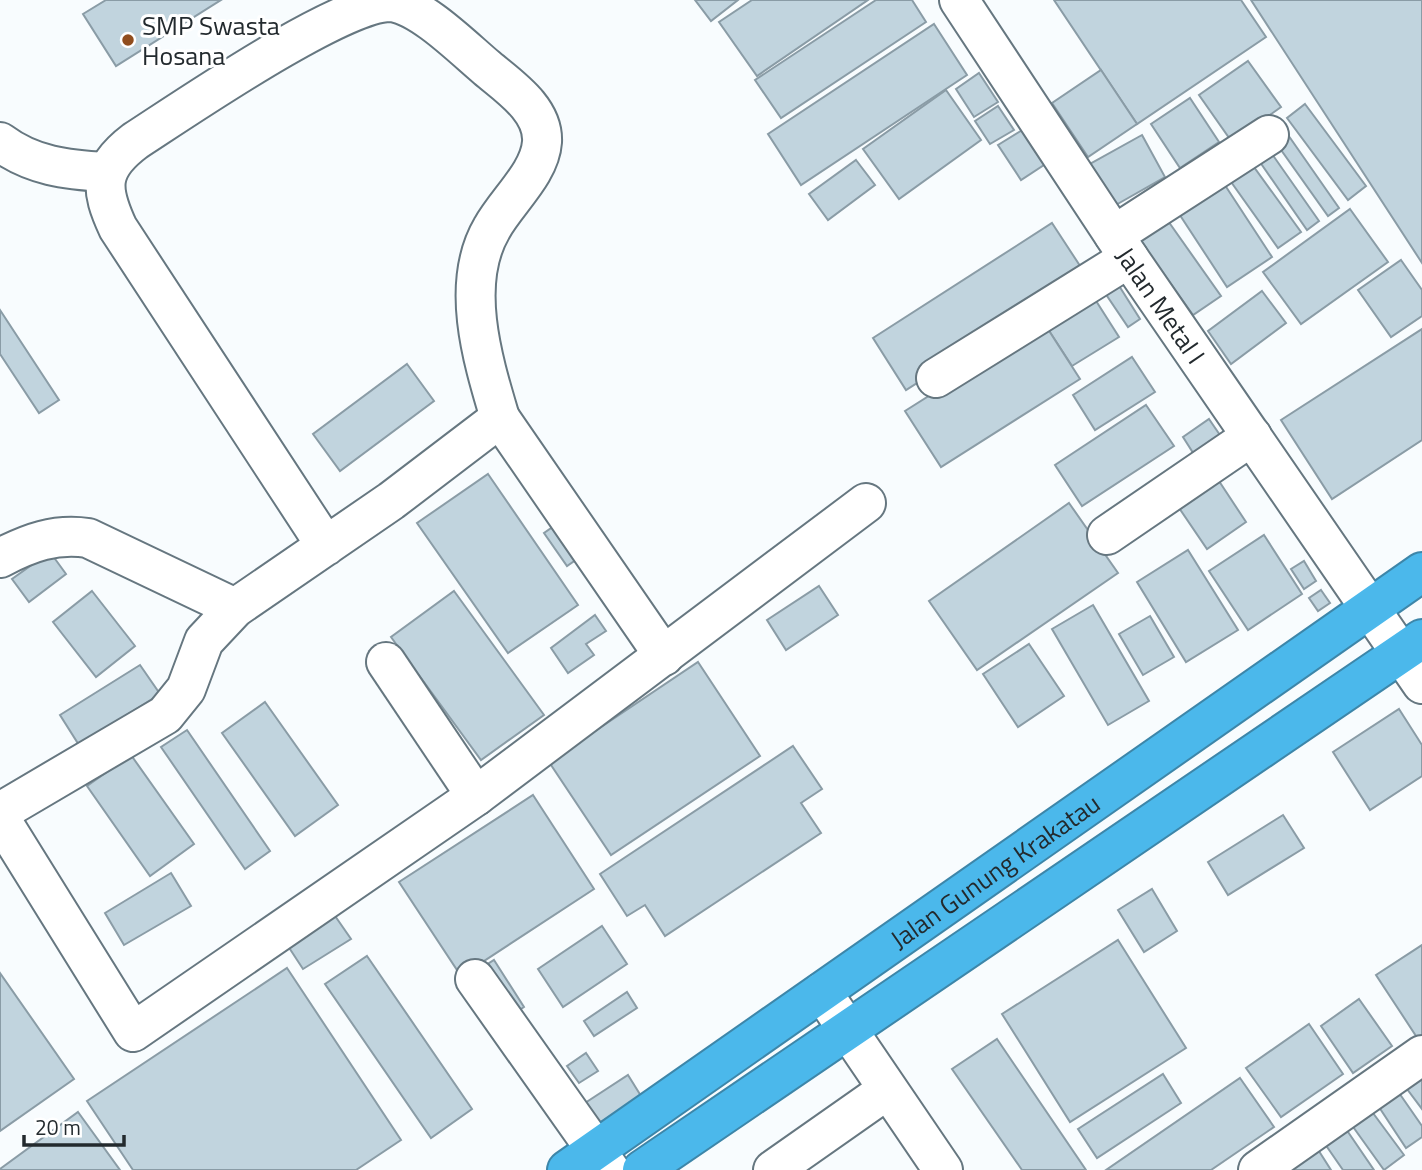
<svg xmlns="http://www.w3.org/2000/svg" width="1422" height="1170" font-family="'Titillium Web',sans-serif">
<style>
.building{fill:#c1d4de;stroke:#8a9ca6;stroke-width:2}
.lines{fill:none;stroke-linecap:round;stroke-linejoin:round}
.minor-casing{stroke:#667780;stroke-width:42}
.highway-casing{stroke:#3d86a9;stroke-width:42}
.minor{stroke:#fff;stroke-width:38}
.highway{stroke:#4bb8eb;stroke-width:38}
.poi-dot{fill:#904d1e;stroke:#fff;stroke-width:2.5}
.labels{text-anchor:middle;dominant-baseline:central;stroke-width:6;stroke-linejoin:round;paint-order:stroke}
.poi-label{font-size:26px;fill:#232a2e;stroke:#fff;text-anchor:start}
.street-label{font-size:26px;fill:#232a2e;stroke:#fff}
</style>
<rect width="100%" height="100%" fill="#f8fcfe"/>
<g class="building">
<polygon points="106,0 221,0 116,66 83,14"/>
<polygon points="695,0 738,0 711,21"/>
<polygon points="752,0 868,0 757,76 719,22"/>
<polygon points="876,0 912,0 926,22 781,118 755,80"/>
<polygon points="1054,0 1241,0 1266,37 1137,124"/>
<polygon points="1251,0 1422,0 1422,263"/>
<polygon points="934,24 967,75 801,185 768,134"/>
<polygon points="1248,61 1281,107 1232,142 1199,95"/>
<polygon points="1101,70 1137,124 1088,157 1052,103"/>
<polygon points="979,73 998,102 974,117 956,89"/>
<polygon points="946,90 981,140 899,199 863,149"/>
<polygon points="1190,98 1219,142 1180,168 1151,124"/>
<polygon points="1305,104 1366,186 1348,200 1287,118"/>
<polygon points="998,106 1014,130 990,144 975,121"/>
<polygon points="1024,129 1047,163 1021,180 998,145"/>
<polygon points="1286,132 1339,208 1328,216 1274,140"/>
<polygon points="1142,135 1165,177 1114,206 1090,164"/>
<polygon points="1265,144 1319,221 1307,230 1253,152"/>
<polygon points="1246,156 1301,232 1278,248 1224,172"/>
<polygon points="856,160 875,185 828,220 809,194"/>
<polygon points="1217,173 1272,257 1227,287 1172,203"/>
<polygon points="1350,209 1388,262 1301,324 1263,272"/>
<polygon points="1161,211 1221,296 1193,315 1133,231"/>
<polygon points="1052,223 1086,275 906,390 873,338"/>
<polygon points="1401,260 1422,290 1422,316 1391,337 1358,290"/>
<polygon points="1116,281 1140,319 1128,327 1103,290"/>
<polygon points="1262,291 1286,323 1231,364 1208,331"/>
<polygon points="1091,293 1119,337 1072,366 1044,323"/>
<polygon points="0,310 59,400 39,413 0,354"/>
<polygon points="1044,323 1080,379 941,467 905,411"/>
<polygon points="1422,329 1422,440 1332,499 1281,420"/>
<polygon points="1132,357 1155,392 1095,430 1073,395"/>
<polygon points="407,364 434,401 340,471 313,434"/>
<polygon points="1146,405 1174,446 1082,506 1055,465"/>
<polygon points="1209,419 1224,441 1197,459 1183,437"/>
<polygon points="488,474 578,605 508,653 417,523"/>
<polygon points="1215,475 1246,522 1207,549 1175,502"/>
<polygon points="1069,503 1118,573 977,670 929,601"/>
<polygon points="557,524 580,557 567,566 544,533"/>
<polygon points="1264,535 1302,594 1248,630 1209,571"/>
<polygon points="1188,550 1238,630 1186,662 1137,582"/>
<polygon points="50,552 66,574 29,602 12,579"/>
<polygon points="1304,561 1316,581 1304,589 1291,569"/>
<polygon points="819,586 838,615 786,650 767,620"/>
<polygon points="1321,590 1330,603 1318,611 1309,598"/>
<polygon points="92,591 135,646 96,677 53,622"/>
<polygon points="454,591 544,715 481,760 391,637"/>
<polygon points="1093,605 1149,701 1108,725 1052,629"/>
<polygon points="595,615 606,631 586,644 594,655 568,673 551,648"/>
<polygon points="1150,616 1174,657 1143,675 1119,634"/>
<polygon points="1029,644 1064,696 1018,727 983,674"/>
<polygon points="698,662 760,756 611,855 549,762"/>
<polygon points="140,665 160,694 79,745 60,715"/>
<polygon points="265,702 338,805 295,836 222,733"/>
<polygon points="1399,709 1422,745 1422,776 1370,810 1333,752"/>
<polygon points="187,730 270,851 245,869 161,747"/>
<polygon points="793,746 822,789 801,803 821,833 665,936 645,905 627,916 600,874"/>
<polygon points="131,755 194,844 150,876 87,786"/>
<polygon points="533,795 594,889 461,976 399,882"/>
<polygon points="1283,815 1304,848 1228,895 1208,862"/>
<polygon points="171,873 191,906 124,945 105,913"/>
<polygon points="1152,889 1177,931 1144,952 1118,910"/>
<polygon points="333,913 351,939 303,969 286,943"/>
<polygon points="602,926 627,964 563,1007 538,969"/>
<polygon points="1118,940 1186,1048 1070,1122 1002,1014"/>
<polygon points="1422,945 1422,1036 1418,1039 1376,975"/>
<polygon points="367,956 472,1109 431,1138 325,984"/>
<polygon points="494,960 524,1007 506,1019 475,972"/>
<polygon points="287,968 401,1140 356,1170 133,1170 87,1101"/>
<polygon points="0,973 74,1079 0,1131"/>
<polygon points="627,992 637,1008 594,1036 584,1021"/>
<polygon points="1359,999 1392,1046 1353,1073 1321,1026"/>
<polygon points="1309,1024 1343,1074 1281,1117 1246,1068"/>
<polygon points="997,1039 1086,1170 1022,1170 952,1069"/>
<polygon points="586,1053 598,1071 579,1083 567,1066"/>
<polygon points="1163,1074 1181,1103 1097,1158 1078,1129"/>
<polygon points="628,1075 641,1096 598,1124 585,1103"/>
<polygon points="1240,1078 1274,1127 1211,1170 1106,1170"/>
<polygon points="1422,1078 1422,1109 1407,1089"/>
<polygon points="1397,1090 1422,1126 1422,1137 1406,1148 1377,1104"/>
<polygon points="1370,1109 1404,1155 1384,1170 1351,1124"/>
<polygon points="78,1112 120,1170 0,1170 0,1169"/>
<polygon points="1346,1129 1374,1170 1343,1170 1325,1144"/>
<polygon points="1317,1148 1331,1170 1281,1170"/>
</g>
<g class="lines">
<defs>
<g id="minor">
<path id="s1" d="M959 0 1129 258 1422 684"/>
<path d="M0 142C32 166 67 170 106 172"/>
<polyline points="1114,235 1269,135"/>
<polyline points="936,378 1129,258"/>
<polyline points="500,418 664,656"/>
<polyline points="1107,535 1252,436"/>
<path d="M0 558C29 543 55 533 88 538L235 608"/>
<polyline points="386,662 476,796"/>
<path d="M0 812 165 715 186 689 204 641 235 608 391 501 500 418C483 361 459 284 492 228 507 201 540 173 542 142 544 109 508 86 487 68 463 48 423 7 392 2 343 0 183 110 135 141 98 169 100 189 118 228L326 546"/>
<polyline points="0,818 133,1032 476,796 866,503"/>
<polyline points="475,979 610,1170"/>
<polyline points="822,992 943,1170"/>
<polyline points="773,1170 887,1090"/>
<polyline points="1258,1170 1422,1055"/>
</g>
<g id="highway">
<path id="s2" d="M567 1170 1422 572"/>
<polyline points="642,1170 1422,639"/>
</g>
</defs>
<use href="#minor" class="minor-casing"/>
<use href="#highway" class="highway-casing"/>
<use href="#minor" class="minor"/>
<use href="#highway" class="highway"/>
</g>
<circle class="poi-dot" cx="128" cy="40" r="7"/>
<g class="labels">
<g class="poi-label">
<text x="142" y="25">SMP Swasta<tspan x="142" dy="30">Hosana</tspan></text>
</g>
<g class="street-label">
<text stroke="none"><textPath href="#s1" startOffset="366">Jalan Metal I</textPath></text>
<text stroke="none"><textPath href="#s2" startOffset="522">Jalan Gunung Krakatau</textPath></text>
</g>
</g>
<path d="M24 1135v10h100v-10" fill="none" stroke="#232a2e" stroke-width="3.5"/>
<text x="35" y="1135" font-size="21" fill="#232a2e" stroke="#ffffff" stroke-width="5" paint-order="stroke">20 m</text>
</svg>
